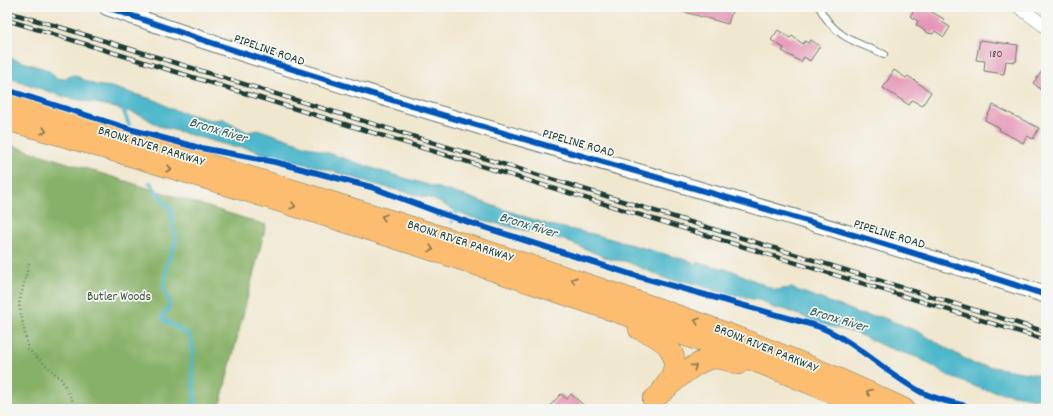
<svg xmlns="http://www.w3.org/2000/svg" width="1053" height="416" font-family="Dekko,sans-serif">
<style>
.forest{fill:#87b168;stroke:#53774e}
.water{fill:#4eb8ca;stroke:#367a7f}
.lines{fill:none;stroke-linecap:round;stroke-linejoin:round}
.stream{stroke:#4eb8ca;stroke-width:4}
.building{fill:#e595b5}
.service-casing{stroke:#68786a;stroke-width:8}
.minor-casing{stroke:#68786a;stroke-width:14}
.tertiary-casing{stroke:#68786a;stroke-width:18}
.trunk-casing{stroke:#68786a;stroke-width:22}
.path{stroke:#68786a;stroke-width:2.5;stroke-dasharray:1 3;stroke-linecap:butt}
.service{stroke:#fff;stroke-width:6}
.minor{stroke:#fff;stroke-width:13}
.tertiary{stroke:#fff;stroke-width:16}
.trunk{stroke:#fcbd6f;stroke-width:21}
.rail-casing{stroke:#1f3d34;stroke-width:4.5}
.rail{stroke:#f6f6f2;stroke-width:3;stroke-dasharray:9;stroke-linecap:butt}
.cycleway-casing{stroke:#f6f6f2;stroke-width:8}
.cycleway{stroke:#0057b8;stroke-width:6}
.oneway{stroke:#82774f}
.labels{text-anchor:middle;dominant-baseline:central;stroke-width:3.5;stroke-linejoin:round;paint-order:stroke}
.number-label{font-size:11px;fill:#505354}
.street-label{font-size:13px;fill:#1f3d34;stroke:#f6f6f2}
.park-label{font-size:13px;fill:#3b5a41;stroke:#f6f6f2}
.water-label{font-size:14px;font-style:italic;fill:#2b5c5a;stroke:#f6f6f2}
</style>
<rect width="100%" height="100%" fill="#f6f6f2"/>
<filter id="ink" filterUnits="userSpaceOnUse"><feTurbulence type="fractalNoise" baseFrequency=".025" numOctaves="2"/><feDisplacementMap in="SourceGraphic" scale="8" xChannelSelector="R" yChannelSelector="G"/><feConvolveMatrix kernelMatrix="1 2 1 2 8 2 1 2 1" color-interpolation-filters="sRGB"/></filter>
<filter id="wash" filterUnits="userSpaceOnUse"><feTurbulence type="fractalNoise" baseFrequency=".012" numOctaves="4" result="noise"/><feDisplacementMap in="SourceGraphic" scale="16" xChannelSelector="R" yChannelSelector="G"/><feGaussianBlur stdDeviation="0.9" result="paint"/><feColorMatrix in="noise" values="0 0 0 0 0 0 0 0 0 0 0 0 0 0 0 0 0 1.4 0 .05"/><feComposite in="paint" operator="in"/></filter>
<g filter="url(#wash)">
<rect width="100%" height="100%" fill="#f0e7cf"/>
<polygon class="forest" points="7,144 266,225 219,409 7,409"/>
<polygon class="water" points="7,57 48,70 56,78 64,79 74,75 95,85 111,87 158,101 171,109 210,120 223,119 247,132 260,130 384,172 465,196 549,225 593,234 693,262 692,264 696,265 697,262 733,271 775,290 791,288 851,310 857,314 881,317 917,331 974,364 1046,376 1046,401 982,389 951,377 917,357 886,347 856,333 825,325 784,309 773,308 762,301 721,292 688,282 670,280 625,261 612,260 564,240 466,216 433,199 381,186 329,170 260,153 248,148 234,147 159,126 141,115 105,105 65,97 7,77"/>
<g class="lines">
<g class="stream">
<polyline points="122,106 129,125"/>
<polyline points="150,183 171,210 176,241 167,264 164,287 169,300 168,310 163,315 163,319 190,336 193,347 192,371 195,399 192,409"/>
<polyline points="452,222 458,207"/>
</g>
</g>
<g id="blocks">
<g class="building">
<polygon points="678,7 717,7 732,11 728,24 677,10"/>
<polygon points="916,7 923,7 944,19 942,22 950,27 944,37 935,31 933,34 928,33 916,25 918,21 910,16"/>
<polygon points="778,30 790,38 792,36 803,44 805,41 808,43 811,40 820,46 810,61 804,57 801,62 782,51 784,48 771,40"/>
<polygon points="980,40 1018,45 1016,62 1006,61 1004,74 984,71 985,61 976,60"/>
<polygon points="1046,66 1046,94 1033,83"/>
<polygon points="894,70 906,78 908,76 931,92 922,106 912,100 909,105 883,88"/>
<polygon points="993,105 1039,128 1033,139 1027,136 1023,143 999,130 1000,128 985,120"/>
<polygon points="561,394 567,399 571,394 588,409 547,409"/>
</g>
</g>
</g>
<g filter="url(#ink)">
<use href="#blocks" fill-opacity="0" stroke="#68786a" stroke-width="1"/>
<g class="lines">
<defs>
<path id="service" d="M819 7C834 37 855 42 884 54"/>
<polyline id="minor" points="1019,7 1046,27"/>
<path id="tertiary" d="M107 7C416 117 735 193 1046 295"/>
<g id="trunk">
<path d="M7 104C183 157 360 209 535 267 662 309 783 350 904 409"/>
<path d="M7 120C187 171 366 227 543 287 653 324 762 359 867 409"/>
<path d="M639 329C670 340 687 359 663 389"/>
<path d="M653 400C669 387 694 360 714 358 722 358 731 361 738 364"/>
</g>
</defs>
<use href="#service" class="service-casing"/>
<use href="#minor" class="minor-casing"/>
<use href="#tertiary" class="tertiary-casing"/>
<use href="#trunk" class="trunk-casing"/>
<polyline class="path" points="29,263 19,304 28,349 61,379 77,409"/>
<use href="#service" class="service"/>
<use href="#minor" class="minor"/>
<use href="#tertiary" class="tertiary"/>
<use href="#trunk" class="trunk"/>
<defs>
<g id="rail">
<polyline points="7,12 53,25 1046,332"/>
<polyline points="7,20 1046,340"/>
</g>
</defs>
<use href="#rail" class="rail-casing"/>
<use href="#rail" class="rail"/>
<defs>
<g id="cycleway">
<path d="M107 7C416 117 735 193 1046 295"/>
<path d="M7 90 133 130 196 147 275 162 371 187 443 214 630 274 817 326C855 340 885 373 921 392 938 401 958 403 977 409"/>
</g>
</defs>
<use href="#cycleway" class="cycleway-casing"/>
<use href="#cycleway" class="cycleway"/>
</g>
<defs><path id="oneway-chevron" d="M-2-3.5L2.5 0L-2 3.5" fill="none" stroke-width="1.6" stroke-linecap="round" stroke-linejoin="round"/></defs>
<g class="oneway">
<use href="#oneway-chevron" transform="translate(44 131) rotate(17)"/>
<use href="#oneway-chevron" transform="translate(169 169) rotate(17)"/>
<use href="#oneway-chevron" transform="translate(293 206) rotate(17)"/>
<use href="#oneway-chevron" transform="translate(384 217) rotate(-162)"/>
<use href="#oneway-chevron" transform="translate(431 249) rotate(18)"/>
<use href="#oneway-chevron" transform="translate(574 280) rotate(-161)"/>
<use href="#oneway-chevron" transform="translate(697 321) rotate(-161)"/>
<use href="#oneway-chevron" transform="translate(694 367) rotate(-34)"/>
<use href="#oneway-chevron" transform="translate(869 392) rotate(-155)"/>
</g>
</g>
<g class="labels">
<g class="number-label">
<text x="996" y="55">180</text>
</g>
<g class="street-label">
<text transform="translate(269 51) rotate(19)">PIPELINE ROAD</text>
<text transform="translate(578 144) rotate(16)">PIPELINE ROAD</text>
<text transform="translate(151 147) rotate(17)">BRONX RIVER PARKWAY</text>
<text transform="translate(889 235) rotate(17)">PIPELINE ROAD</text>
<text transform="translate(460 242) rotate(18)">BRONX RIVER PARKWAY</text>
<text transform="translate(766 349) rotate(22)">BRONX RIVER PARKWAY</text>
</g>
<g class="park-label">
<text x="119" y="297">Butler Woods</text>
</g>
<g class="water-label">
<text transform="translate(218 131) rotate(17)">Bronx River</text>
<text transform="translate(528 226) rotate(17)">Bronx River</text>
<text transform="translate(838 320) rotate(17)">Bronx River</text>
</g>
</g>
<rect width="1053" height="416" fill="none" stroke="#f6f6f2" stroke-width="24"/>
</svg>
